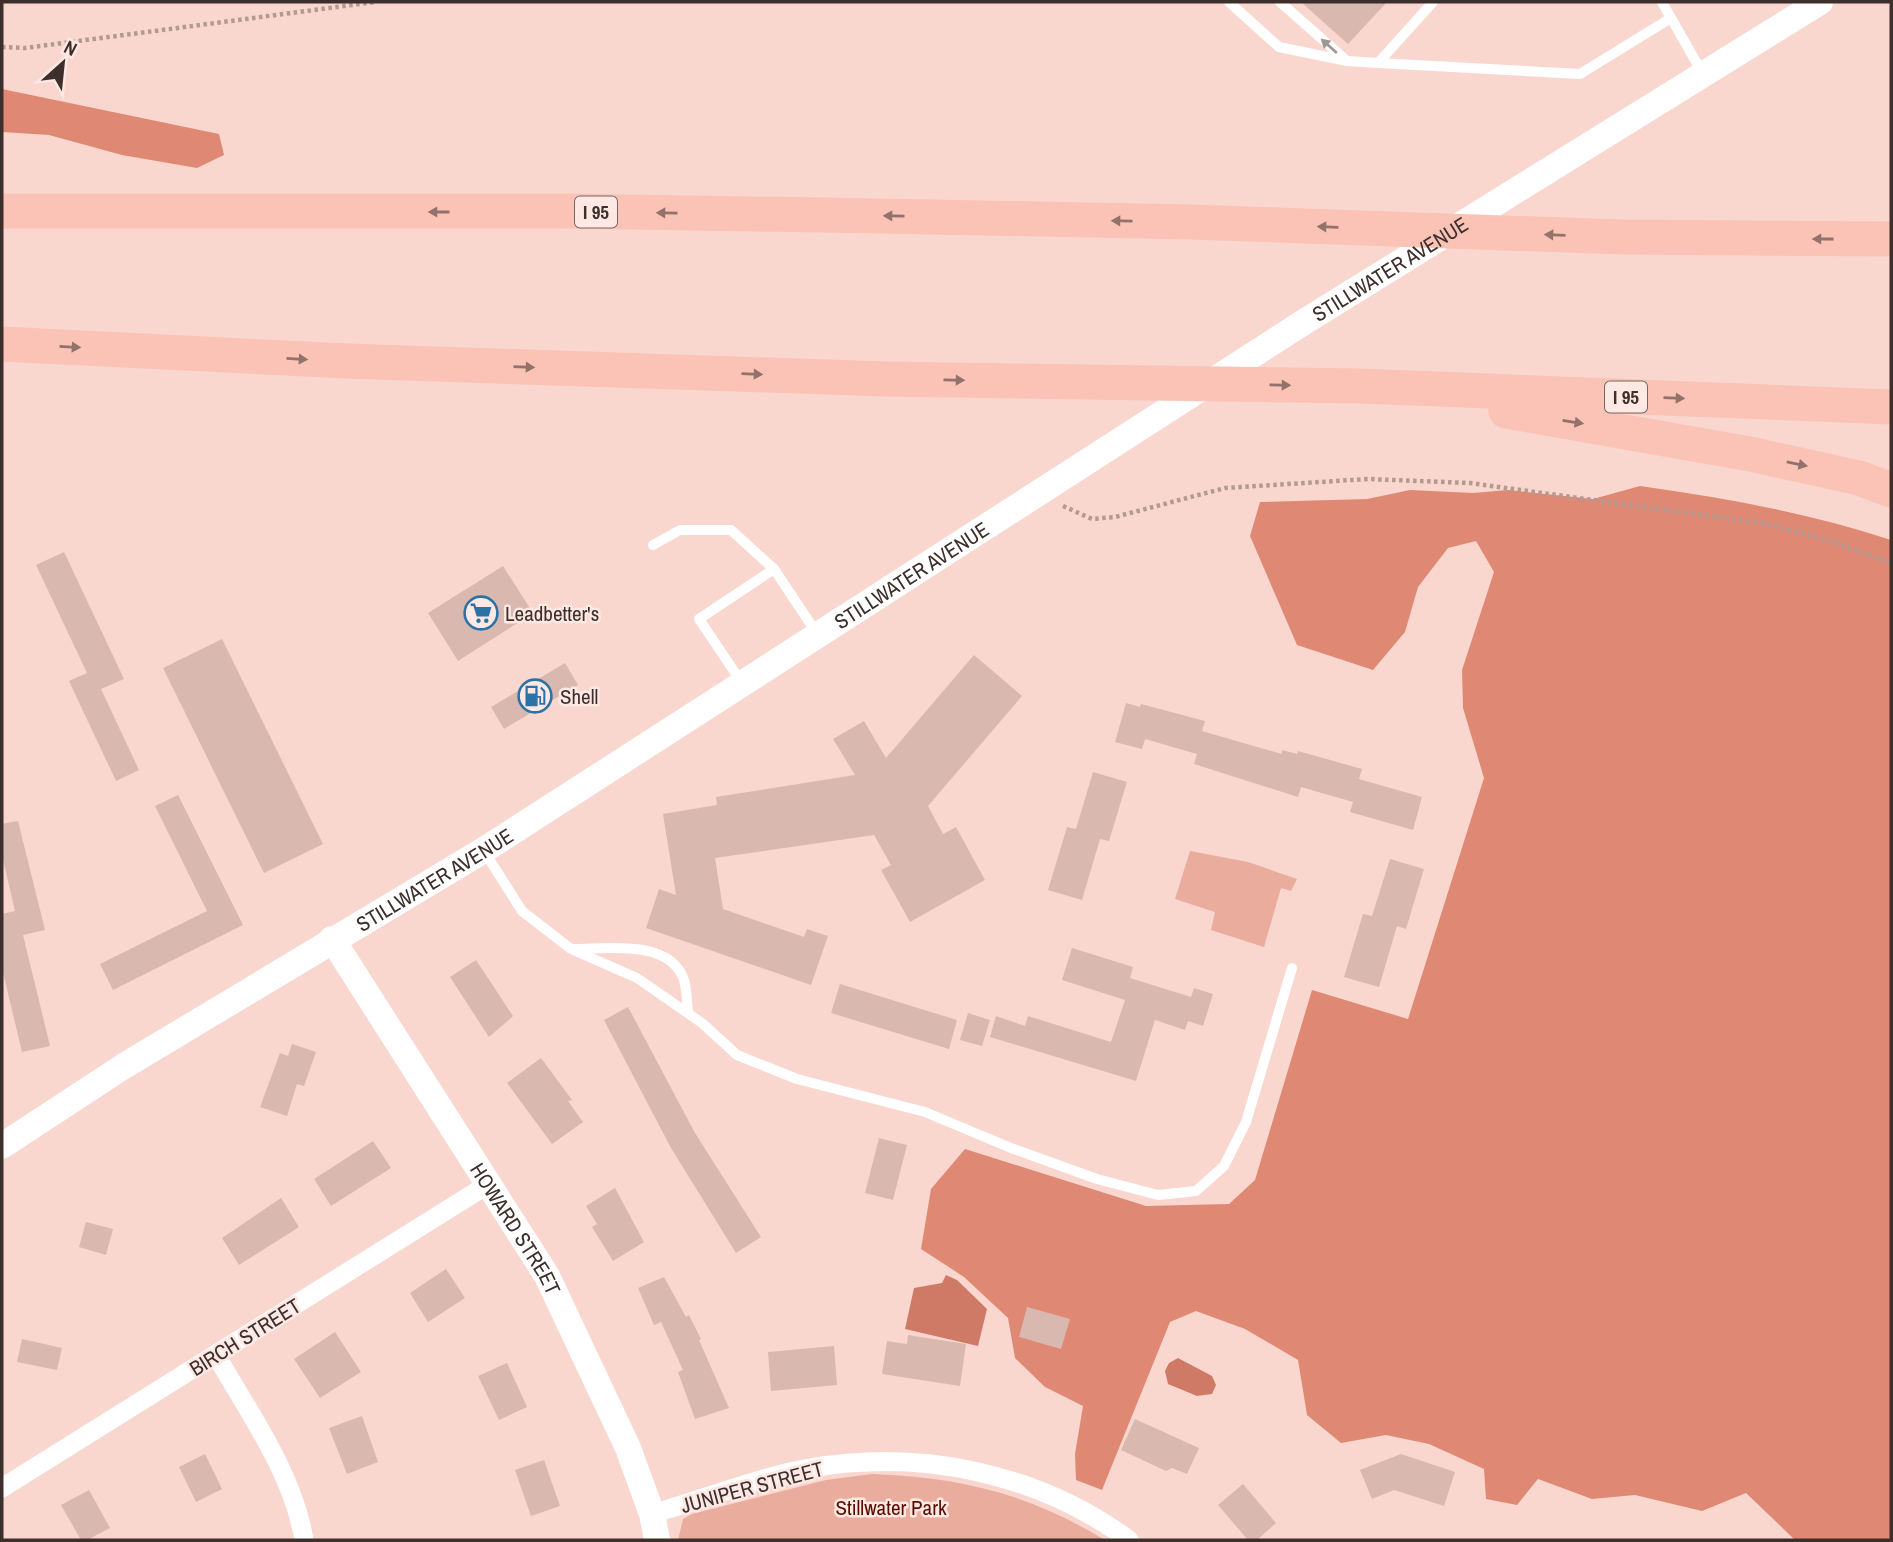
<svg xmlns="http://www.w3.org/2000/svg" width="1893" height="1542" font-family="'Archivo Narrow',sans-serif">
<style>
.green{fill:#e9ac9d}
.forest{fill:#df8975}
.water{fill:#cf7a67}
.building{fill:#d9b8b0}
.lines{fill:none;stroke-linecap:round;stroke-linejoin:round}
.path{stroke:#b49993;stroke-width:4.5;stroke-dasharray:3.5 3.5;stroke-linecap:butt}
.lane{stroke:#fff;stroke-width:10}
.street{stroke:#fff;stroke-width:19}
.secondary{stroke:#fff;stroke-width:26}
.highway{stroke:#fac3b6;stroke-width:35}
.oneway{fill:#9e9796}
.oneway2{fill:#92726a}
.labels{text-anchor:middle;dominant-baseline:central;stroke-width:5;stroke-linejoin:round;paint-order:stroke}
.shield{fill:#fde8e3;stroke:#766663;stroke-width:2}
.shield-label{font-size:19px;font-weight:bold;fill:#3c2f2c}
.street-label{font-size:21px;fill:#3c2f2c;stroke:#fde8e3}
.poi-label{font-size:21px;fill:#3c2f2c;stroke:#fde8e3;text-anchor:start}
.park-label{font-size:21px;fill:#5a0c00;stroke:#fde8e3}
</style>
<rect width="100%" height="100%" fill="#f9d7cf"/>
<g class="green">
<polygon points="1190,851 1248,862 1297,879 1291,891 1281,888 1264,947 1211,930 1215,912 1175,899"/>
<path d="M872 1474C960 1477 1029 1494 1105 1540H678L683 1519 692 1514 826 1480Z"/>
</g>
<g class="forest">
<polygon points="2,89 219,134 224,155 197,168 122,155 49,135 2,132"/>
<path d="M1640 486C1726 498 1809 513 1891 540V1540H1795L1746 1493 1702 1511 1635 1495 1592 1499 1538 1479 1517 1505 1486 1499 1484 1469 1429 1444 1386 1435 1341 1443 1307 1415 1298 1360 1245 1329 1196 1311 1170 1322 1102 1490 1076 1480 1075 1454 1083 1406 1045 1387 1015 1358 1008 1318 964 1277 921 1249 931 1189 965 1149 1146 1206 1229 1204 1255 1180 1312 990 1408 1019 1484 778 1463 708 1462 670 1494 572 1476 541 1448 548 1418 587 1405 632 1373 670 1297 645 1250 536 1260 502 1367 499 1410 490 1473 493 1508 490 1593 499Z"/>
</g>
<g class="water">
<polygon points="946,1275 957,1280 987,1309 978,1346 905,1329 914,1288 942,1283"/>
<polygon points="1178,1358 1212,1376 1216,1385 1212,1394 1197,1396 1168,1384 1165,1371 1169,1363"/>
</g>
<g class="building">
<polygon points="1301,2 1387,2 1348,44"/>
<polygon points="64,552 124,679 101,689 139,770 116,781 69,681 87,673 36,565"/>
<polygon points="503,566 533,613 458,661 428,613"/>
<polygon points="222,639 323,844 264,873 163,668"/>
<polygon points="974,655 1022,696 928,806 943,834 956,827 985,880 910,922 881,870 891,865 874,835 715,858 723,909 804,937 807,929 828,936 811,985 646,928 659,889 676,895 663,814 717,805 716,797 855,775 833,739 864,721 886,758"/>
<polygon points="565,663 578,685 504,729 491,707"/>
<polygon points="1126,703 1140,707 1141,704 1205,721 1202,731 1282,754 1282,750 1297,754 1298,751 1362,769 1359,779 1422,797 1413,830 1350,812 1353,802 1301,787 1298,797 1194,764 1197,754 1145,739 1142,749 1115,742"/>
<polygon points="1093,772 1127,782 1109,841 1100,839 1082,900 1048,890 1067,827 1076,829"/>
<polygon points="178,795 243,925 113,990 100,964 207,911 155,806"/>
<polygon points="18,821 45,930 23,935 50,1046 22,1052 2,968 2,914 15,911 2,855 2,824"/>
<polygon points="1390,859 1424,869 1406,929 1397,926 1379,987 1344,977 1363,914 1372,916"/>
<polygon points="1072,948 1133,967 1130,978 1191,997 1194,988 1213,994 1203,1026 1188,1021 1185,1030 1155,1020 1136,1081 990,1037 996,1016 1025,1026 1028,1016 1111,1042 1125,1000 1062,980"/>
<polygon points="476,960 513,1016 489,1037 450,977"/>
<polygon points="840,984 957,1020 949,1049 831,1013"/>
<polygon points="628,1007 695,1133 761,1237 736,1253 671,1148 604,1020"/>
<polygon points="968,1013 990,1020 982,1046 960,1040"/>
<polygon points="292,1044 316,1052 304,1086 297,1084 287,1116 260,1107 280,1053 288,1056"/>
<polygon points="541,1058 572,1100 568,1101 583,1122 552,1144 507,1083"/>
<polygon points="879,1138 907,1145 893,1200 865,1193"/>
<polygon points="373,1141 391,1168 331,1206 314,1179"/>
<polygon points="615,1188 644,1242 613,1261 592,1227 597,1224 586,1206"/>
<polygon points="281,1198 299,1227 239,1265 222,1238"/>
<polygon points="86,1222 113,1229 106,1255 79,1247"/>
<polygon points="446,1269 465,1298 428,1322 410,1293"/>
<polygon points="664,1277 686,1317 689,1315 701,1339 699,1340 729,1408 695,1419 678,1372 683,1370 661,1322 654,1325 638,1288"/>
<polygon points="1027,1307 1070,1319 1061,1349 1019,1337"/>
<polygon points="335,1332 361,1372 320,1398 294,1359"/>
<polygon points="908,1335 966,1344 960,1386 882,1374 887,1341 907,1344"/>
<polygon points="22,1339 62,1348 57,1370 17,1362"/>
<polygon points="834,1346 837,1385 771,1391 768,1352"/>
<polygon points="507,1363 527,1407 499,1420 478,1376"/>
<polygon points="362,1416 378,1462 347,1474 329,1428"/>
<polygon points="1135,1419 1199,1448 1187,1474 1172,1468 1166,1471 1121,1450"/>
<polygon points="205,1454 222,1489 196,1502 179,1467"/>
<polygon points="1401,1454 1455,1472 1444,1506 1394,1490 1372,1499 1360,1470"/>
<polygon points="544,1460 560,1506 531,1516 515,1470"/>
<polygon points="1243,1484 1276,1523 1257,1540 1248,1540 1218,1505"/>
<polygon points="89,1490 110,1528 87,1540 81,1540 61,1505"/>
</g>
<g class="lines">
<g class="path">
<polyline points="2,47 25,48 375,2"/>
<polyline points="1063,506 1092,519 1115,517 1225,488 1368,479 1470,483 1767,524 1831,541 1891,563"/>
</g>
<g class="lane">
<polyline points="1229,2 1279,47 1347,61 1280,2"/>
<polyline points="1433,2 1378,63 1580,74 1671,18 1703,74"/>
<polyline points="1662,2 1671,18"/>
<polyline points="1347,61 1378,63"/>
<polyline points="653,545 680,530 731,530 774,569"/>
<polyline points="742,683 699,619 774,569 818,635"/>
<polyline points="484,851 522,911 571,949 637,978 702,1023 737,1055 797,1079 925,1112 1011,1148 1097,1179 1158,1195 1196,1191 1224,1166 1246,1122 1292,968"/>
<path d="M575 949C608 949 670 939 684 980 687 990 687 1003 688 1013"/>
</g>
<g class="street">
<path d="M216 1355C249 1413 293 1473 304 1540"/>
<polyline points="2,1488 487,1185"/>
<path d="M652 1514C701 1500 762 1476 811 1468 921 1449 1038 1473 1129 1540"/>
</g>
<g class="secondary">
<path id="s1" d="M332 939 547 1276 628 1448 652 1514 657 1540"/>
<path id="s2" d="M2 1146 124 1066 484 850 1304 322 1820 2"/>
</g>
<g class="highway">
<polyline points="2,211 567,211 881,216 1190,222 1623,237 1891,239"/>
<polyline points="2,344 347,361 886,379 1361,386 1891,407"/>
<polyline points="1506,411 1750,454 1859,478 1891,490"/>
</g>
</g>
<defs><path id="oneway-solid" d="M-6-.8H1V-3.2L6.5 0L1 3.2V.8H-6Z" transform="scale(1.75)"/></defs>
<use class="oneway" href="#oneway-solid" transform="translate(1329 46) rotate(-138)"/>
<g class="oneway2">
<use href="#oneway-solid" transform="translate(439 212) rotate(180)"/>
<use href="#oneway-solid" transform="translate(667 213) rotate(-179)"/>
<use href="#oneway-solid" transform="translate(894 216) rotate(-179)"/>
<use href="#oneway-solid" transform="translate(1122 221) rotate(-179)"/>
<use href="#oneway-solid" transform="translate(1328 227) rotate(-178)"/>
<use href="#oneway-solid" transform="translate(1555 235) rotate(-178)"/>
<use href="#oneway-solid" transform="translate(1823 239) rotate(-180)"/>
<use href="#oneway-solid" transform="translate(70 347) rotate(3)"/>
<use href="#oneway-solid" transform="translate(297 359) rotate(3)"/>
<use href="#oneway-solid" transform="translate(524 367) rotate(2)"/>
<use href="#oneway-solid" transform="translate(752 374) rotate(2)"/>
<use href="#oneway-solid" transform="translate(954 380) rotate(1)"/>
<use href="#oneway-solid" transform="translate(1280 385) rotate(1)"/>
<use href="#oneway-solid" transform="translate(1674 398) rotate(2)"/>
<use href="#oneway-solid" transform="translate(1573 422) rotate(9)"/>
<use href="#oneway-solid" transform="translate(1797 464) rotate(12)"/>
</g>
<defs>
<symbol id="supermarket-ring" viewBox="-11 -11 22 22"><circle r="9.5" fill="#fde8e3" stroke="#2b73a7" stroke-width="1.5"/><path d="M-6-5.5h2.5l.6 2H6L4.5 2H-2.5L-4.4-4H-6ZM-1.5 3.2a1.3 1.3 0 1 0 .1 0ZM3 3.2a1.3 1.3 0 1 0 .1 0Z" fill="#2b73a7"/></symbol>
<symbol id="fuel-ring" viewBox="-11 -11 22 22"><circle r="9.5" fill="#fde8e3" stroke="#2b73a7" stroke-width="1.5"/><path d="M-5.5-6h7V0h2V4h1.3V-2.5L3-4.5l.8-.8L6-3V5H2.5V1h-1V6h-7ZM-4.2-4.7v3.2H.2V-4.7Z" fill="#2b73a7"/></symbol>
</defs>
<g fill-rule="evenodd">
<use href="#supermarket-ring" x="462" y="594" width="38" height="38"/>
<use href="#fuel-ring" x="516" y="677" width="38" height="38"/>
</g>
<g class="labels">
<g class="shield">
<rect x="575" y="196.5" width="42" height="31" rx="5"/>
<rect x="1605" y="381.5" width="42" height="31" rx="5"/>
</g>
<g class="shield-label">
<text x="596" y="212">I 95</text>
<text x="1626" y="397">I 95</text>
</g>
<g class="street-label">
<text stroke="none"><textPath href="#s2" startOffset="1642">STILLWATER AVENUE</textPath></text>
<text stroke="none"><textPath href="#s2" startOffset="1074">STILLWATER AVENUE</textPath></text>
<text stroke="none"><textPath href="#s2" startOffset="508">STILLWATER AVENUE</textPath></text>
<text stroke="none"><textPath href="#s1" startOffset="343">HOWARD STREET</textPath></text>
<text transform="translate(245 1337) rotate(-32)">BIRCH STREET</text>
<text transform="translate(752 1487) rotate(-15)">JUNIPER STREET</text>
</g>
<g class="poi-label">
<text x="505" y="613">Leadbetter's</text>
<text x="560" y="696">Shell</text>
</g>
<g class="park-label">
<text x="891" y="1507">Stillwater Park</text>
</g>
</g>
<rect width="1893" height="1542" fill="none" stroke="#3c2f2c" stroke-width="7"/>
<g transform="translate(63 63) rotate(27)" stroke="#fde8e3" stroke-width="5" paint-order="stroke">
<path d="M0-5L12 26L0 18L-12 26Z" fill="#3c2f2c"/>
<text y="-10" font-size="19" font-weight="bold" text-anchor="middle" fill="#3c2f2c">N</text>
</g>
</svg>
